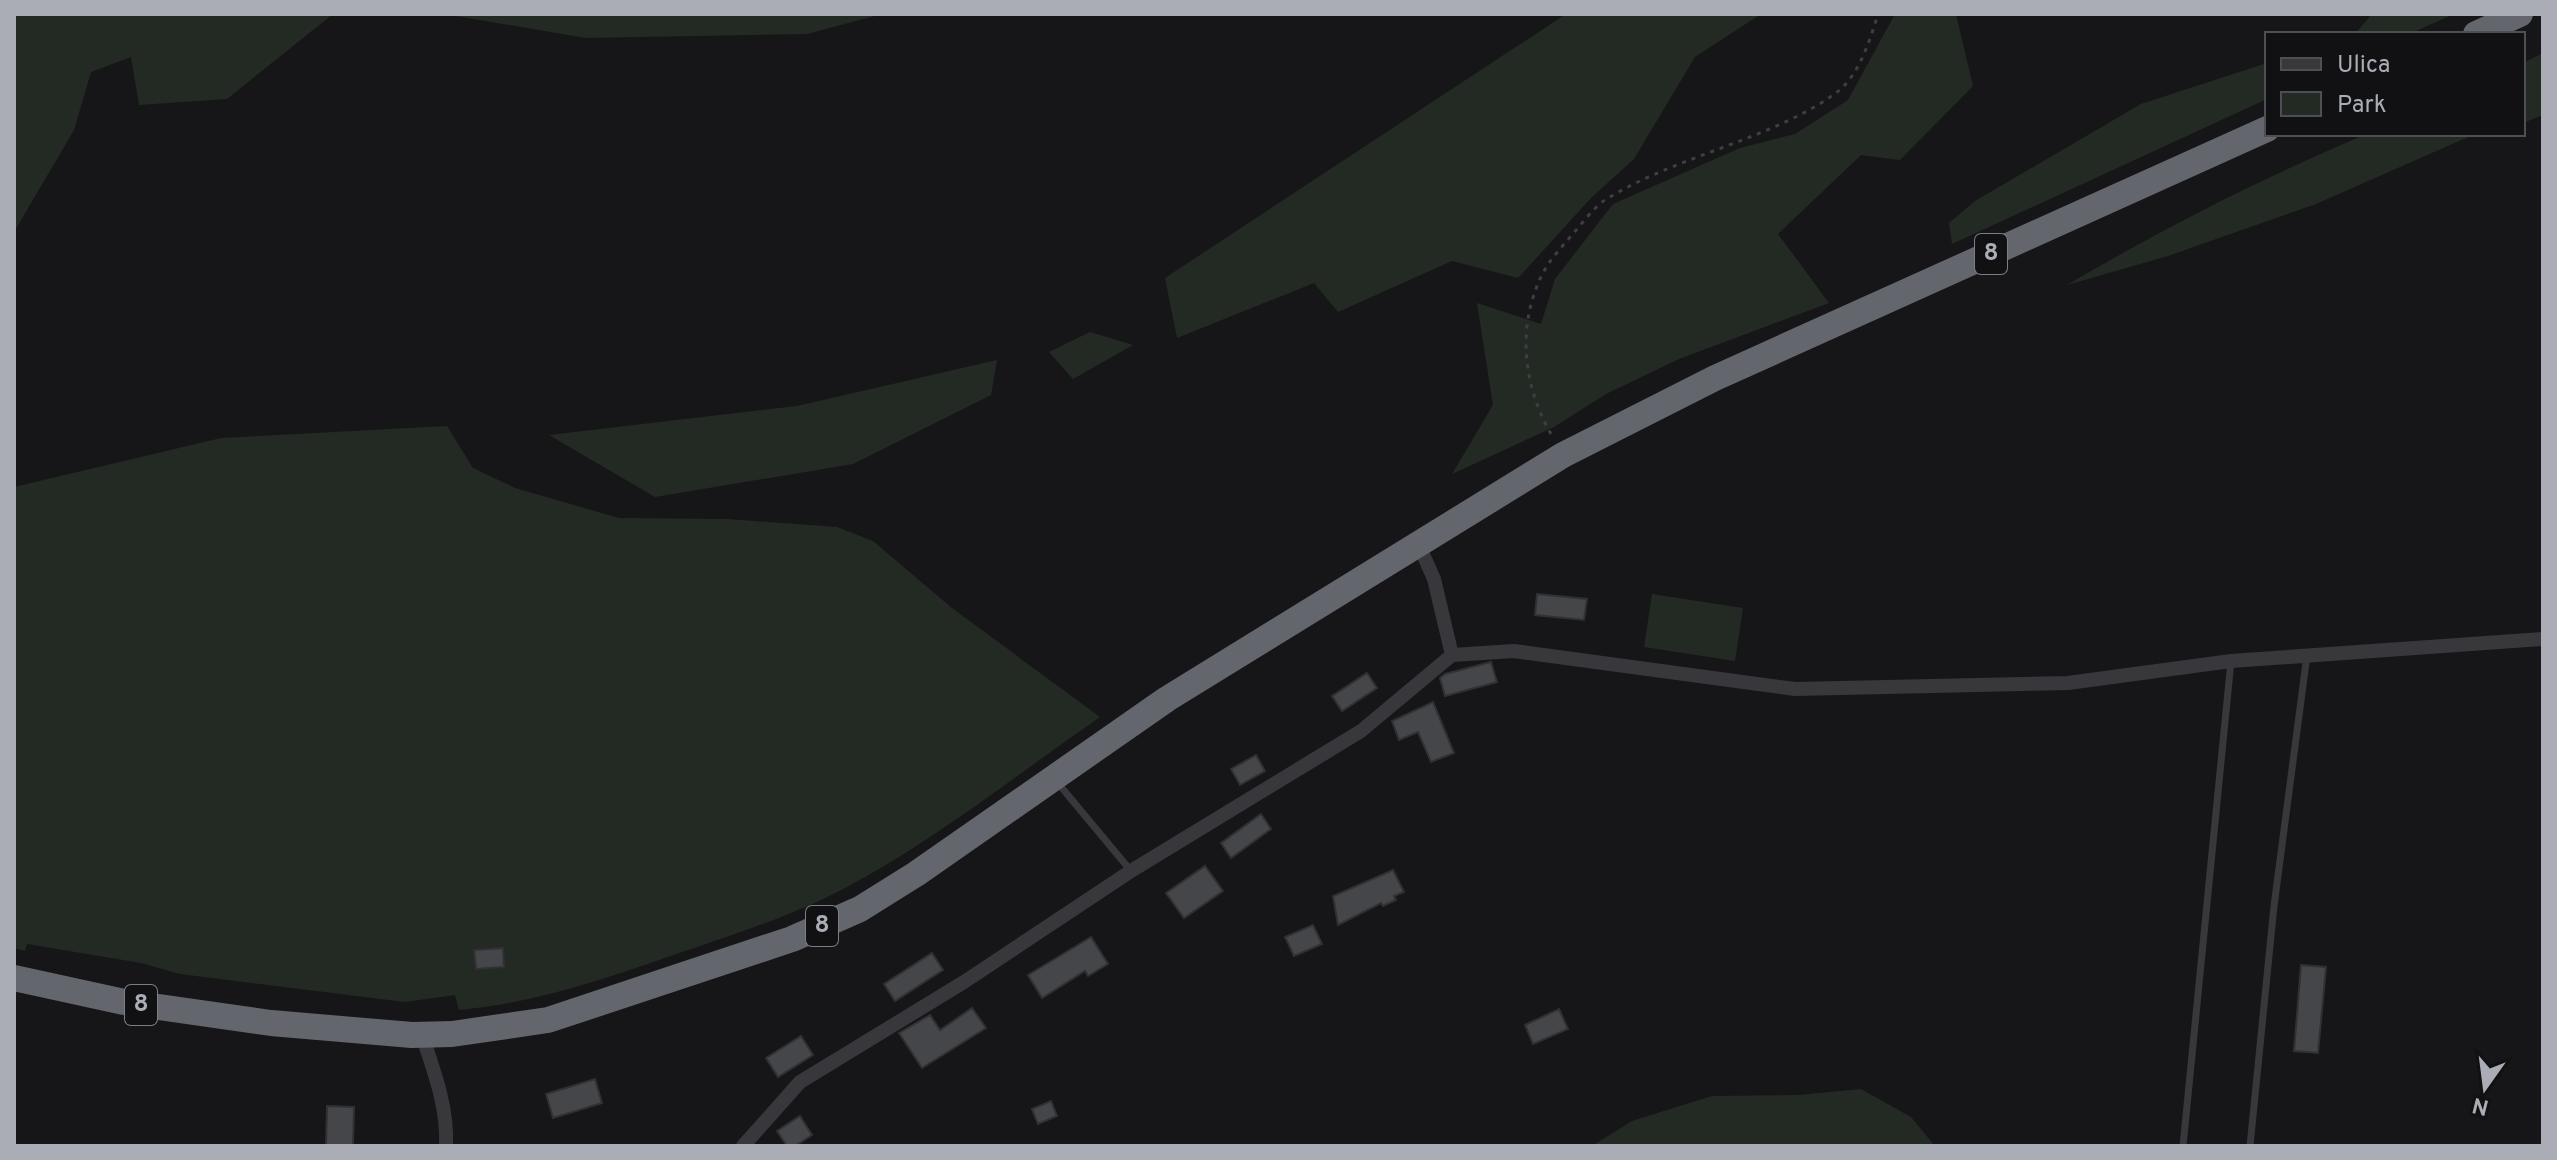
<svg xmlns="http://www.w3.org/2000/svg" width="2557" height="1160" font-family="Overpass,sans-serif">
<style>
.green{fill:#232a24}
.building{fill:#45464a;stroke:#313033;stroke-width:2}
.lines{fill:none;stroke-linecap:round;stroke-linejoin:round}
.path{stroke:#3e3f43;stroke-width:3;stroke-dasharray:4 6;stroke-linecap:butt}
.lane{stroke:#38383c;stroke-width:7}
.street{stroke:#38383c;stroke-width:14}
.highway{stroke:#64666d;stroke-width:26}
.labels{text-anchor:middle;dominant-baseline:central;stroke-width:6;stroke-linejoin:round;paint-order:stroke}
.shield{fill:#111113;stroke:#7c7e85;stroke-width:2}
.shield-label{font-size:24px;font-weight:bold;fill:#aaadb6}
</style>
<rect width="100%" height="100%" fill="#161618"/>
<g class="green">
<polygon points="14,14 333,14 227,99 139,105 131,57 91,72 74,130 14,232"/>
<polygon points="444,14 882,14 807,34 586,38"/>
<polygon points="1566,14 1761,14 1695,57 1634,159 1592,197 1518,278 1452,261 1338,312 1314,283 1177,338 1165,278"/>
<polygon points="1895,14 1956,14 1973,86 1900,160 1861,155 1778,234 1829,303 1679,359 1606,394 1554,427 1452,474 1493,405 1477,303 1541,324 1555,279 1613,204 1740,148 1795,134 1848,100"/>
<polygon points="2372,14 2454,14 2409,34 2355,34"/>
<polygon points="2543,53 2543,115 2523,123 2523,63"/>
<polygon points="2267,63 2267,99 1952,244 1949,223 1975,201 2141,104"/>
<path d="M2367 134H2475L2316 204 2168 256 2067 285C2164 228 2264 177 2367 134Z"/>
<polygon points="1090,332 1133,345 1073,379 1049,352"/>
<polygon points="997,360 991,395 853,464 655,497 549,435 797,406"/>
<path d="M447 426 473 468 515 488 619 518 727 519 837 527 873 541 952 608 1100 717C1019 773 933 842 847 887 799 913 746 930 694 948 618 974 540 1003 459 1010L455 995 405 1002 180 974 141 963 27 944 25 951 14 948V487L221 438Z"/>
<polygon points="1652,594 1743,608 1735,661 1644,647"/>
<polygon points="1861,1089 1911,1117 1935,1146 1592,1146 1632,1121 1712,1096 1799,1095"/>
</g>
<g class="building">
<polygon points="1537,594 1587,599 1584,620 1535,615"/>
<polygon points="1491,662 1497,682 1445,696 1440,678 1445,674"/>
<polygon points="1367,673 1377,688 1342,711 1332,696"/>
<polygon points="1433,702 1454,753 1431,762 1418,732 1399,740 1392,721"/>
<polygon points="1256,755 1265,771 1240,785 1231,769"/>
<polygon points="1261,814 1271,829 1231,858 1221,843"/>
<polygon points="1205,866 1223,891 1184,918 1166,893"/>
<polygon points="1393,870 1404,892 1394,896 1396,900 1383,906 1381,903 1338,925 1333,896"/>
<polygon points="1313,925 1322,944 1294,956 1285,937"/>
<polygon points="1091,937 1108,964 1088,976 1085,971 1042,998 1028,975"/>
<polygon points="503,948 504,967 476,969 474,950"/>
<polygon points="932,953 943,970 895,1001 884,984"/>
<polygon points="2301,965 2326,967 2318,1053 2294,1051"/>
<polygon points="972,1008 986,1028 922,1068 899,1033 930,1015 940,1030"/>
<polygon points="1559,1009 1568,1029 1533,1044 1525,1025"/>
<polygon points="801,1036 813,1055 778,1077 766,1058"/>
<polygon points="595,1079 602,1103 553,1118 546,1094"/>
<polygon points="1051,1101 1057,1116 1038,1124 1032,1109"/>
<polygon points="327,1106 354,1107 353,1146 326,1146"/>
<polygon points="800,1116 812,1135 795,1146 787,1146 777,1131"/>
</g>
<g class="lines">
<path class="path" d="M1551 434C1528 394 1519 346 1532 301 1541 270 1551 259 1572 235 1582 224 1593 208 1605 200 1675 156 1771 140 1836 93 1859 76 1870 40 1878 14"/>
<g class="lane">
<polyline points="1057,782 1131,871"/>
<polyline points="2183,1146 2231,661"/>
<polyline points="2250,1146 2274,906 2307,655"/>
</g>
<g class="street">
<polyline points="1452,655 1514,651 1795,689 2068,683 2231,661 2543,639"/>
<path d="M422 1035C434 1071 448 1108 446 1146"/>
<polyline points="743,1146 800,1082 964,982 1131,871 1361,731 1452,655 1434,579 1418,543"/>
</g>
<g class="highway">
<polyline points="2476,34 2520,14"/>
<polyline points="14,978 124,1002 271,1023 412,1035 452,1034 548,1020 792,939 860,909 916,874 1167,699 1563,455 1715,378 2267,129"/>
</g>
</g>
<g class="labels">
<g class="shield">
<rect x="1975" y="234" width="32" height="40" rx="6"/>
<rect x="806" y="906" width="32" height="40" rx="6"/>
<rect x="125" y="985" width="32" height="40" rx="6"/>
</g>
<g class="shield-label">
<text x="1991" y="254">8</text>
<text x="822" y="926">8</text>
<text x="141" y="1005">8</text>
</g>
</g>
<rect width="2557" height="1160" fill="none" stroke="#aaadb6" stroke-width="32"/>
<rect x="2265" y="32" width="260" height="104" fill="#111113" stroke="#4e4f54" stroke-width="2"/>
<rect x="2281" y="58" width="40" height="12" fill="#38383c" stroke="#4e4f54" stroke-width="2"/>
<text x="2337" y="72" font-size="24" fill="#aaadb6">Ulica</text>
<rect x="2281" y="92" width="40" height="24" fill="#232a24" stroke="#4e4f54" stroke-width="2"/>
<text x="2337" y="112" font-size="24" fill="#aaadb6">Park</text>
<g transform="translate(2485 1088) rotate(194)" stroke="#111113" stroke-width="6" paint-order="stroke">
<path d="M0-6L14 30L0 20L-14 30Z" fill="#aaadb6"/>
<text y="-12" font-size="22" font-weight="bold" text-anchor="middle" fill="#aaadb6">N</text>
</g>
</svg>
